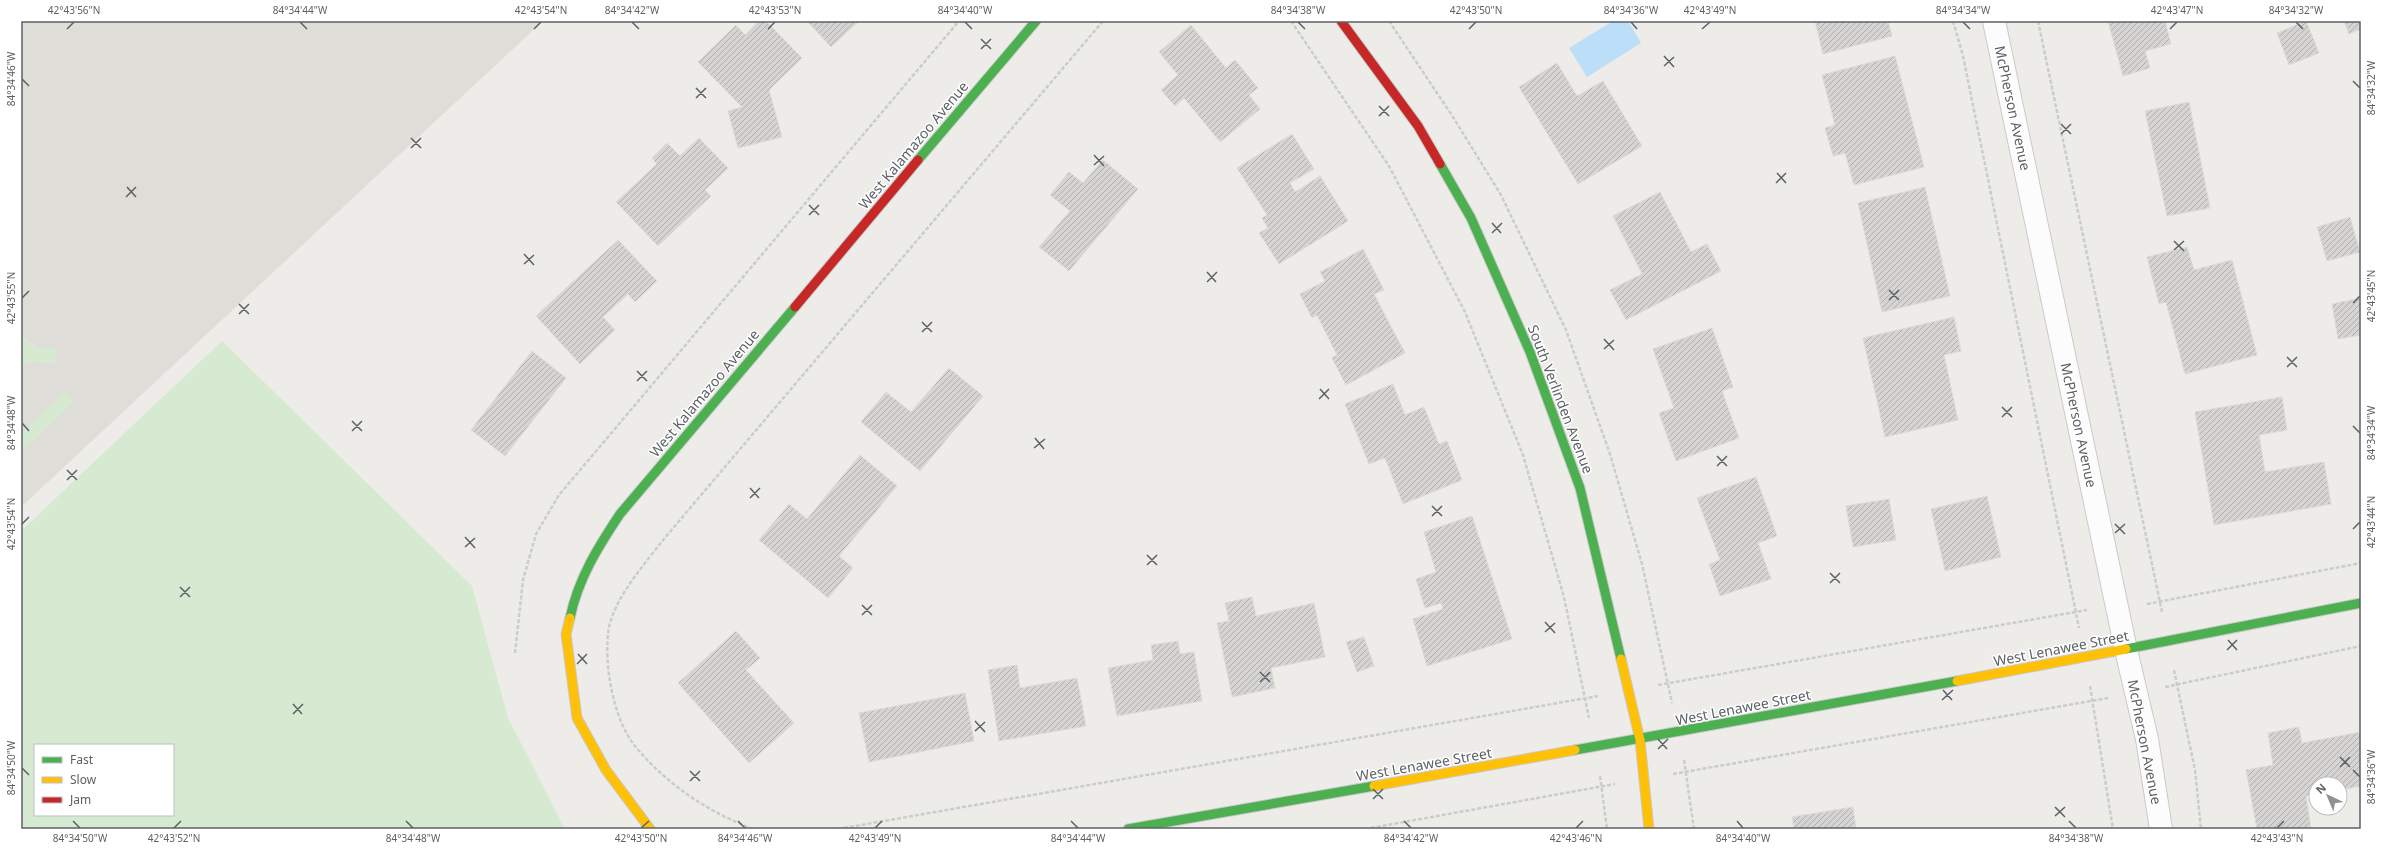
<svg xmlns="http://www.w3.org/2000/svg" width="2382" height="850" font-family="'Noto Sans',sans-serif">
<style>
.education{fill:#dfddd7}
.park{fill:#d5ead1;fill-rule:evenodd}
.water{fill:#bbdff8}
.building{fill:url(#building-hatch);stroke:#dcdbd6}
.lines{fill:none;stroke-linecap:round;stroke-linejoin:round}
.street-casing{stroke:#cacaca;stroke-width:24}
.fast-casing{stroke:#c9c9c8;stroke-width:11}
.slow-casing{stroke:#c9c9c8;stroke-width:11}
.jam-casing{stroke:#c9c9c8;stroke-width:11}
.path{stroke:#c9cecb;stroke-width:2.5;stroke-dasharray:4 2;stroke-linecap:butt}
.street{stroke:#fcfcfc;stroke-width:22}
.fast{stroke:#4caf50;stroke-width:9}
.slow{stroke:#ffc107;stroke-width:9}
.jam{stroke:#c62828;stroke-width:9}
.ticks{fill:none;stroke:#5c6166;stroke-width:1.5}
.labels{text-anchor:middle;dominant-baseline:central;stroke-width:3;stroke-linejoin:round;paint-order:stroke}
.street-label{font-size:14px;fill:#5c6166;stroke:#fff}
.neatline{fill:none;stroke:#5c6166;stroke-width:1.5}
.ticks-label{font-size:10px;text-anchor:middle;fill:#5c6166}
</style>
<defs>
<pattern id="building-hatch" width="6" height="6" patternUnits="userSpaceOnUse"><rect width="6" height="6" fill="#d5d4d2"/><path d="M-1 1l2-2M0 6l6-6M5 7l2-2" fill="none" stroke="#b0afae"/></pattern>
</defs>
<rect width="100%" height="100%" fill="#edece8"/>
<polygon class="education" points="21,21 543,21 21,507"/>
<g class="park">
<polygon points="21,335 37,347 57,349 55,364 34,362 21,366"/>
<path d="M222 341 472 586 508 718 565 829H21V531ZM35 745H173V815H35Z"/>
<polygon points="65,392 74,402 21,452 21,434"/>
</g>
<polygon class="water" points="1613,21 1628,21 1641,43 1587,77 1569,48"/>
<g class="building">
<polygon points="759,21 766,21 802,58 769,90 782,137 738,148 728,111 742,107 698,62 736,25 745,35"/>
<polygon points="807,21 859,21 831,47"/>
<polygon points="1815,21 1888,21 1892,36 1823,54"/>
<polygon points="2108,21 2165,21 2171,44 2145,51 2150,68 2123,76"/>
<polygon points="2306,21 2319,53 2289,65 2277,33"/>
<polygon points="2344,21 2361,21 2361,29 2349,34"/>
<polygon points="1191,25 1226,68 1235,60 1258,88 1249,95 1260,109 1220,142 1184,98 1175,106 1161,90 1178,75 1159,52"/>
<polygon points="1895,56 1924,167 1854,185 1845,153 1833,156 1825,128 1835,125 1822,75"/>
<polygon points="1557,63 1577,96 1603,81 1642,146 1578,184 1519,87"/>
<polygon points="2189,102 2210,208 2167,216 2145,111"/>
<polygon points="1292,134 1314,169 1290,183 1295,192 1320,176 1348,221 1279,264 1259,233 1268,228 1262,218 1267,215 1237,168"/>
<polygon points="699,138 728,168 705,190 711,196 658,246 616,202 657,164 652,158 667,143 680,156"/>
<polygon points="1103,160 1138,189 1069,271 1039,247 1070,211 1050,195 1069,172 1083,183"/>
<polygon points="1925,187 1950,296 1882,312 1858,203"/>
<polygon points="1660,192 1691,252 1707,244 1721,271 1626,320 1610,290 1642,274 1613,216"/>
<polygon points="2350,217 2360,252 2327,261 2317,227"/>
<polygon points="618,240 657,281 635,302 628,294 603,317 615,330 580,364 536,316"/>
<polygon points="2187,247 2194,270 2232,260 2257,355 2185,374 2166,302 2159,304 2147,257"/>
<polygon points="1363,249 1384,290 1374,294 1405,353 1346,385 1332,358 1337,355 1317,315 1312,318 1300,294 1325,281 1320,272"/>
<polygon points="2361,298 2361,335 2338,339 2332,304"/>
<polygon points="1954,317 1961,351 1944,355 1958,420 1885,437 1863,338"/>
<polygon points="1712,328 1733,387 1722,391 1739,438 1676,461 1659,413 1674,408 1653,349"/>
<polygon points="532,351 566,378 505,456 471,430"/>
<polygon points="949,368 983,396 920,471 861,422 886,392 911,412"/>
<polygon points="1393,384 1405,415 1424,407 1439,444 1447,441 1462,480 1403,504 1385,458 1369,464 1345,404"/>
<polygon points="2282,397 2287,430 2259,435 2265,472 2324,462 2331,504 2214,525 2195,412"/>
<polygon points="860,455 897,486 839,556 853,568 828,598 759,540 789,504 807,519"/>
<polygon points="1756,477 1777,536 1758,543 1771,579 1720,596 1709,564 1720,560 1697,498"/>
<polygon points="1987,496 2001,557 1945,571 1931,509"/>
<polygon points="1889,499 1896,540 1853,547 1846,506"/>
<polygon points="1472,516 1512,639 1427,666 1413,619 1443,609 1441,603 1425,608 1416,579 1436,572 1424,532"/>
<polygon points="1252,597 1256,616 1314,603 1325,657 1271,668 1275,688 1232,697 1217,623 1229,621 1225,603"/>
<polygon points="736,631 760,658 746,670 794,723 749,763 678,683"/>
<polygon points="1364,637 1374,666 1357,672 1346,642"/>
<polygon points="1178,641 1180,654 1194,652 1202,701 1117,716 1108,668 1153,660 1151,645"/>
<polygon points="1017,665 1020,688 1077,678 1086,726 999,741 988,670"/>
<polygon points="965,693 974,741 869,762 859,713"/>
<polygon points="2299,727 2302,743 2361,732 2361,786 2340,790 2340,784 2316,784 2316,794 2306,796 2311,829 2257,829 2246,770 2273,765 2268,733"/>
<polygon points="1853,807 1856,829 1794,829 1792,817"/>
</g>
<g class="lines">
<defs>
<polyline id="street" points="1994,21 2126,650 2147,739 2161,829"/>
<g id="fast">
<polyline points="918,160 1036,21"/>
<polyline points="1440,164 1471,218 1530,352 1580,488 1621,659"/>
<path d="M570 618C578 579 598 547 620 514L795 307"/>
<polyline points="2126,649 2361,603"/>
<polyline points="1575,750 1957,681"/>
<polyline points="1128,829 1374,786"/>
</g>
<g id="slow">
<polyline points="570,618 566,634 577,718 606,770 650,829"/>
<polyline points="1621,659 1640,740 1649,829"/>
<polyline points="1957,681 2126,649"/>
<polyline points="1374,786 1575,750"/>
</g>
<g id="jam">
<polyline points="1341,21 1418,126 1440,164"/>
<polyline points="795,307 918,160"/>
</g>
</defs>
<use href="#street" class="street-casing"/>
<use href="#fast" class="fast-casing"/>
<use href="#slow" class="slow-casing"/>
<use href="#jam" class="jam-casing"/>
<g class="path">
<polyline points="1291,21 1389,166 1465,312 1523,455 1564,597 1589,718"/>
<polyline points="1389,21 1453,117 1501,195 1566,330 1610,454 1642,564 1672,703"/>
<polyline points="1953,21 1963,56 2079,628"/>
<polyline points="2038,21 2162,612"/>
<polyline points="2147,604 2361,563"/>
<polyline points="515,653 523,580 536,534 559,495 959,21"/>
<polyline points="2174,670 2195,770 2201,829"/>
<polyline points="1658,685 2087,610"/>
<polyline points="2090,686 2113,829"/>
<polyline points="2165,687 2361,646"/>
<polyline points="1684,760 1694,829"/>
<polyline points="1673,774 2108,698"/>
<polyline points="1600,776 1607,829"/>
<path d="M753 829C708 812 666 784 635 746 613 719 603 662 609 627 616 596 644 565 663 540L1103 21"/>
<polyline points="838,829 1598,696"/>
<polyline points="1365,829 1615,784"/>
</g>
<use href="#street" class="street"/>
<use href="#fast" class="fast"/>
<use href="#slow" class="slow"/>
<use href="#jam" class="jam"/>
</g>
<path class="ticks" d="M300 22 307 29M632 22 639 29M965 22 972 29M1298 22 1305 29M1631 22 1637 29M1963 22 1970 29M2296 22 2303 29M67 29 74 22M534 29 541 22M768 29 775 22M1469 29 1476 22M1702 29 1710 22M2170 29 2177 22M981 39 991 49M981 49 991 39M1664 56 1674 67M1664 66 1674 57M22 79 29 86M2353 81 2360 88M696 88 706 98M696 98 706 88M1379 106 1389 116M1379 116 1389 106M2061 124 2071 134M2061 134 2071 124M411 138 421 148M411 148 421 138M1094 155 1104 166M1094 165 1104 156M1777 173 1786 183M1776 183 1786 173M127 187 136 197M126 197 136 187M809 205 819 215M809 215 819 205M1492 223 1501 233M1492 233 1502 223M2174 241 2184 251M2174 250 2184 241M524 254 534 265M524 264 534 255M1207 272 1216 282M1207 282 1217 272M1889 290 1899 300M22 298 29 291M1889 300 1899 290M2353 303 2360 296M239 304 249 314M239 314 249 304M922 322 932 332M922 332 932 322M1604 339 1614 350M1604 349 1614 340M2287 357 2297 367M2287 367 2297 357M637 371 647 381M637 381 647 371M1320 389 1329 399M1319 399 1329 389M2002 407 2012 417M2002 417 2012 407M352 421 362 431M22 423 29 431M2353 426 2360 433M352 431 362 421M1035 438 1044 449M1034 448 1045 439M1717 456 1727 466M1717 466 1727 456M67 470 77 480M67 480 77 470M750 488 759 498M750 498 760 488M1432 506 1442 516M1432 516 1442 506M22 524 29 517M2115 524 2125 534M2353 529 2360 522M2115 533 2125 524M465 537 475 548M465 547 475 538M1147 555 1157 565M1147 565 1157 555M1830 573 1840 583M1830 583 1840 573M180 587 190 597M180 597 190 587M862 605 872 615M862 615 872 605M1545 622 1555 633M1545 632 1555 623M2228 640 2237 650M2227 650 2237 640M578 654 587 664M577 664 587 654M1260 672 1270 682M1260 682 1270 672M1943 690 1952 700M1942 700 1953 690M293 704 302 714M293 714 303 704M975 721 985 732M975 731 985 722M1658 739 1667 749M1658 749 1668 739M2340 757 2350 767M2340 767 2350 757M22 768 29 775M2353 770 2360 777M690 771 700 781M690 781 700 771M1373 789 1383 799M1373 799 1383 789M2055 807 2065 817M2055 816 2065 807M73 821 80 828M406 821 413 828M738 821 745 828M1071 821 1078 828M1404 821 1411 828M1737 821 1743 828M2069 821 2076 828M174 828 181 821M641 828 649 821M875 828 882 821M1576 828 1583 821M2277 828 2284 821"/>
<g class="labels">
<g class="street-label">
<text transform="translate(2013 108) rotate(78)">McPherson Avenue</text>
<text transform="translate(913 145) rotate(-50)">West Kalamazoo Avenue</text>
<text transform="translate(704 393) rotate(-50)">West Kalamazoo Avenue</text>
<text transform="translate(1561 399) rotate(69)">South Verlinden Avenue</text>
<text transform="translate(2079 425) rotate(78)">McPherson Avenue</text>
<text transform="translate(2061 648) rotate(-11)">West Lenawee Street</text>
<text transform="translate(1743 707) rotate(-11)">West Lenawee Street</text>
<text transform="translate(2145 742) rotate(79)">McPherson Avenue</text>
<text transform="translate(1424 764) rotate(-10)">West Lenawee Street</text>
</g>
</g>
<rect width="2382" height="850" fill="none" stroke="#ffffff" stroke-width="44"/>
<rect x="34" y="744" width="140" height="72" fill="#ffffff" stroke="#bec0c2"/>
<rect x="42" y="757" width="20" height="6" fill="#4caf50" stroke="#bec0c2"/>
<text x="70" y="764" font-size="12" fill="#5c6166">Fast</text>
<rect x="42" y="777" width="20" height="6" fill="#ffc107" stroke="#bec0c2"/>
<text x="70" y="784" font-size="12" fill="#5c6166">Slow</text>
<rect x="42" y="797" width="20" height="6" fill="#c62828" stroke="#bec0c2"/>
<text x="70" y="804" font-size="12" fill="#5c6166">Jam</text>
<g transform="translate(2328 796) rotate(316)"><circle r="19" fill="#ffffff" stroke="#bec0c2"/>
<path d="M0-3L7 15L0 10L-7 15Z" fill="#8f9294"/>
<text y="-6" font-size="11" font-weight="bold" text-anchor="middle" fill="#5c6166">N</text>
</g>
<rect x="22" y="22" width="2338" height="806" class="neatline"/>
<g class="ticks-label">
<text x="74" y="14">42°43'56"N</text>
<text x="300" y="14">84°34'44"W</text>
<text x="541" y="14">42°43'54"N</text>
<text x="632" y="14">84°34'42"W</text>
<text x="775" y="14">42°43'53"N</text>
<text x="965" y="14">84°34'40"W</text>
<text x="1298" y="14">84°34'38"W</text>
<text x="1476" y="14">42°43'50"N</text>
<text x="1631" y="14">84°34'36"W</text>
<text x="1710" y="14">42°43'49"N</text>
<text x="1963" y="14">84°34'34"W</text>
<text x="2177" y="14">42°43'47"N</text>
<text x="2296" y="14">84°34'32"W</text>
<text transform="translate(11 79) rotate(-90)" y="4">84°34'46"W</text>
<text transform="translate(2371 88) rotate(-90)" y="4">84°34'32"W</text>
<text transform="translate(2371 296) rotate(-90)" y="4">42°43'45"N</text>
<text transform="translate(11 298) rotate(-90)" y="4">42°43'55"N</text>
<text transform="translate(11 423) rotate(-90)" y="4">84°34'48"W</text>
<text transform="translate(2371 433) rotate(-90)" y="4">84°34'34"W</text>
<text transform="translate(2371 522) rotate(-90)" y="4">42°43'44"N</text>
<text transform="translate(11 524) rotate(-90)" y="4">42°43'54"N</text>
<text transform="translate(11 768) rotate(-90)" y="4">84°34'50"W</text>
<text transform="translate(2371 777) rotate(-90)" y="4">84°34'36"W</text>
<text x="80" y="842">84°34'50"W</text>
<text x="174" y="842">42°43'52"N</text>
<text x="413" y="842">84°34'48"W</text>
<text x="641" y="842">42°43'50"N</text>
<text x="745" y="842">84°34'46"W</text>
<text x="875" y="842">42°43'49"N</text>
<text x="1078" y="842">84°34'44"W</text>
<text x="1411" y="842">84°34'42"W</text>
<text x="1576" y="842">42°43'46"N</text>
<text x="1743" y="842">84°34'40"W</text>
<text x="2076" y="842">84°34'38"W</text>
<text x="2277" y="842">42°43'43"N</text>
</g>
</svg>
